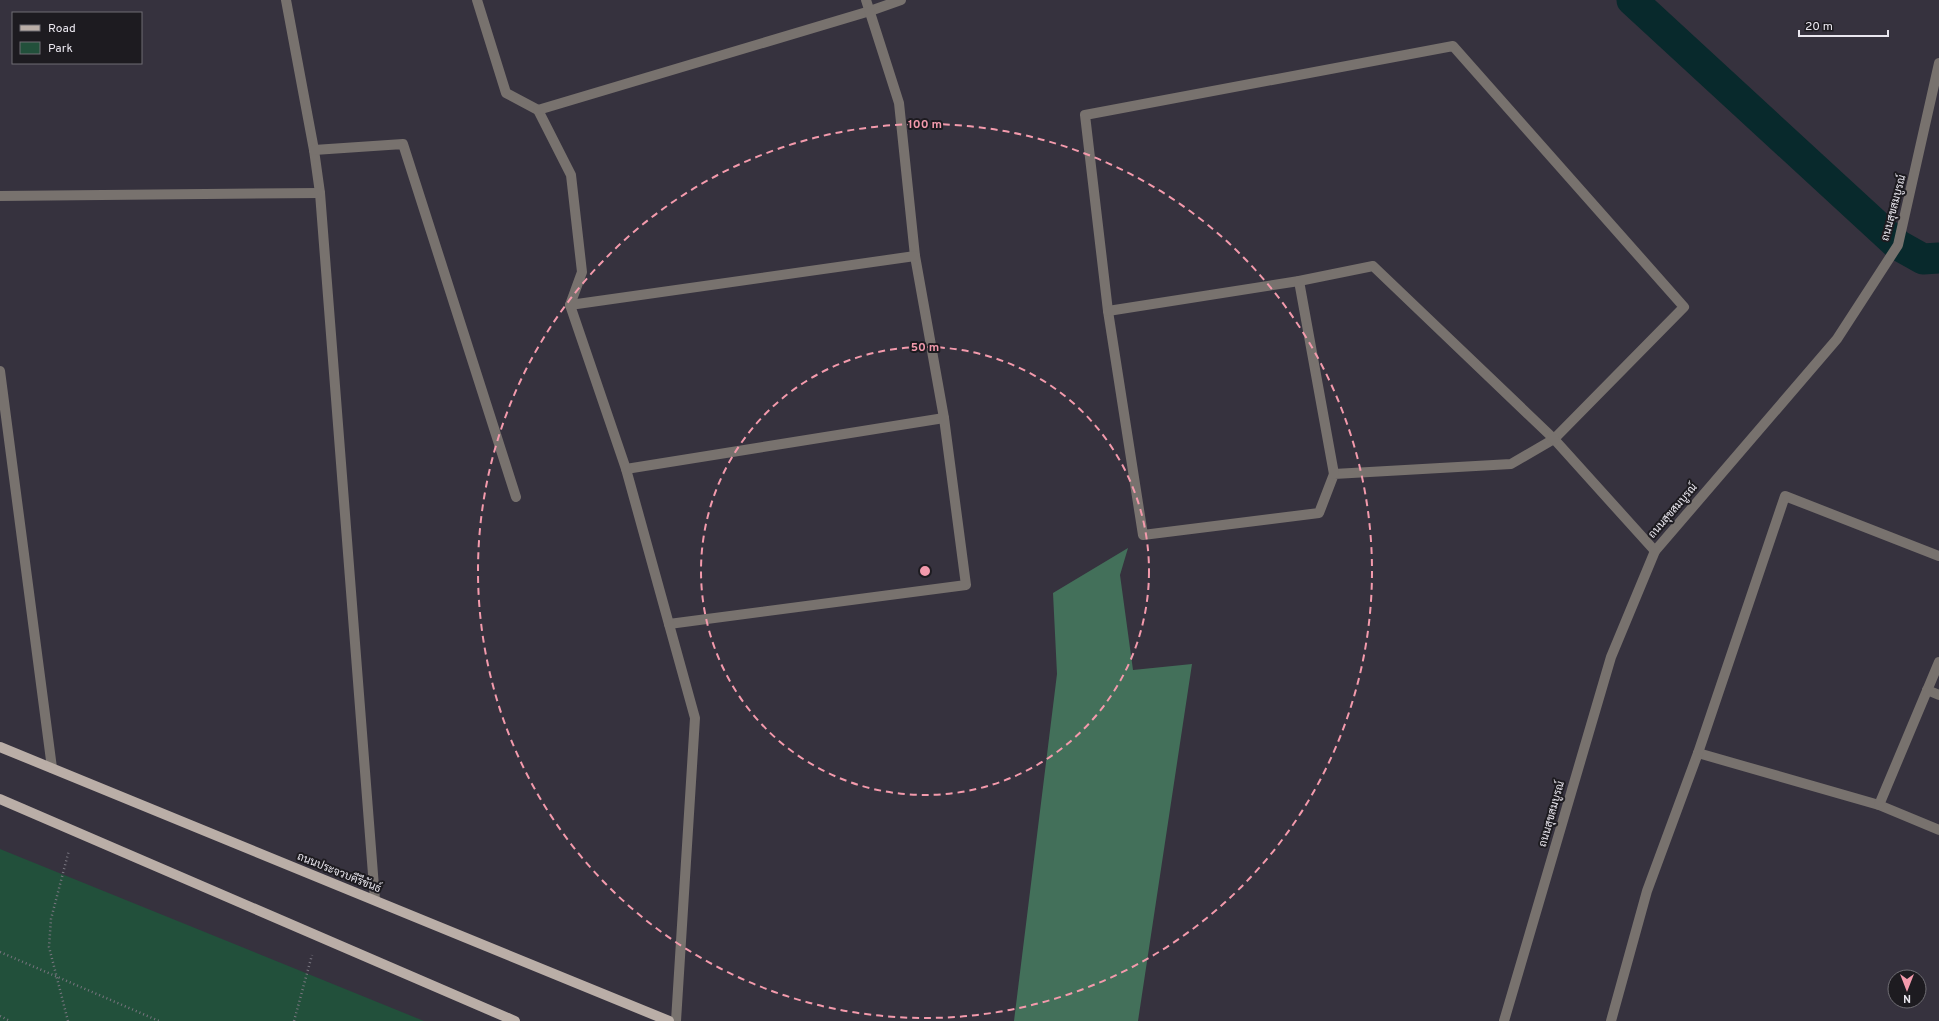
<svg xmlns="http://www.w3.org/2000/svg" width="1939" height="1021" font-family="Overpass,Sarabun,sans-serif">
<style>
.green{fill:#22503b}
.forest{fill:#43705a}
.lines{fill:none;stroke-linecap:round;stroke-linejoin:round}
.canal{stroke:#08292c;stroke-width:31}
.path{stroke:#78757f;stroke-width:2.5;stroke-dasharray:1 3;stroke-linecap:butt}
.minor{stroke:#78726e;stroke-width:10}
.major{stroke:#baaea7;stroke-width:10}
.ring{fill:none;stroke:#f39aac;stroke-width:2;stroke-dasharray:7 5}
.labels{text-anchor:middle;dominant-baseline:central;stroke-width:4;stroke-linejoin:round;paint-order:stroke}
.street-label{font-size:11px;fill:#eae7ef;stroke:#1d1b20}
.centre{fill:#f39aac;stroke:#1d1b20;stroke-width:2}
.ring-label{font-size:12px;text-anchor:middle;font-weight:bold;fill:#f39aac;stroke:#1d1b20;stroke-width:4;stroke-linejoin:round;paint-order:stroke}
</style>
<rect width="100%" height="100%" fill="#36323e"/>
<polygon class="green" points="0,849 424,1021 0,1021"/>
<polygon class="forest" points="1128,548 1120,575 1133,670 1192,664 1138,1021 1014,1021 1057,674 1053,593"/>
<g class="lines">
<polyline class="canal" points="1632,0 1898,245 1923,259 1939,258"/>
<g class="path">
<polyline points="0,952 159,1021"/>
<polyline points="0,1016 10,1021"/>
<polyline points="68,1021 49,947 51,919 69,850"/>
<polyline points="294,1021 312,955"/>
</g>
<g class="minor">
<polyline points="286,0 314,150 320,193 375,900"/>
<polyline points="477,0 506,93 538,110 571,175 582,272 570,305"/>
<polygon points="1453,46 1684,307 1554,439 1511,464 1334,474 1319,513 1143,535 1108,311 1085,115"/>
<polyline points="538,110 870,11 901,0"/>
<polyline points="314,150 403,144 516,497"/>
<polyline points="0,196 320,193"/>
<polyline points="1299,281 1334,474"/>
<polyline points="1108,311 1299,281 1373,266 1554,439 1655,551"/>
<polyline points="0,371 52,768"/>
<polyline points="626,469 944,418"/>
<polyline points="669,624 966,585 944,418 915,256 899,103 866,0"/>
<polyline points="1927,690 1939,695"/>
<polyline points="1698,753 1879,805 1939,830"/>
<polyline points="1879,805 1939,662"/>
<polyline points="676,1021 695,718 626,469 570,305 915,256"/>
<polyline points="1504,1021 1611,657 1655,551 1837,339 1898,245 1939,63"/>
<polyline points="1611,1021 1647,891 1698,753 1785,496 1939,556"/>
</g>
<g class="major">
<polyline points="0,747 669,1021"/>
<polyline points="0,799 515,1021"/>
</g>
</g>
<g class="ring">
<circle cx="925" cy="571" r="224"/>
<circle cx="925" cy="571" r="447"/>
</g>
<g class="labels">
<g class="street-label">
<text transform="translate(1894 208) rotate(-75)">ถนนสุขสมบูรณ์</text>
<text transform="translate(1673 511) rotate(-49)">ถนนสุขสมบูรณ์</text>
<text transform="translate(1552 814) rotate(-74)">ถนนสุขสมบูรณ์</text>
<text transform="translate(339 873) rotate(22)">ถนนประจวบคีรีขันธ์</text>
</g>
</g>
<circle cx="925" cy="571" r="6" class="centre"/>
<g class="ring-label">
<text x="925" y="128">100 m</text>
<text x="925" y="351">50 m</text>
</g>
<rect x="12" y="12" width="130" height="52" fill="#1d1b20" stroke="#6f6d73"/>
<rect x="20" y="25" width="20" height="6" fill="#baaea7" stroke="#6f6d73"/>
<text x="48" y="32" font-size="12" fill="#eae7ef">Road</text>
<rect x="20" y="42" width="20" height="12" fill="#22503b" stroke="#6f6d73"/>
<text x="48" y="52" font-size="12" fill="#eae7ef">Park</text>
<g transform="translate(1907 989) rotate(180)"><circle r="19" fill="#1d1b20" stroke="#6f6d73"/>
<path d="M0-3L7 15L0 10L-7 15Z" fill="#f39aac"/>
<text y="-6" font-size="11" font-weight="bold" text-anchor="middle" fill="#eae7ef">N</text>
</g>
<path d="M1799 30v6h89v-6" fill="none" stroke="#eae7ef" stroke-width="2"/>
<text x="1805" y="30" font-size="12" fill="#eae7ef" stroke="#1d1b20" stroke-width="3" paint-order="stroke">20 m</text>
</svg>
